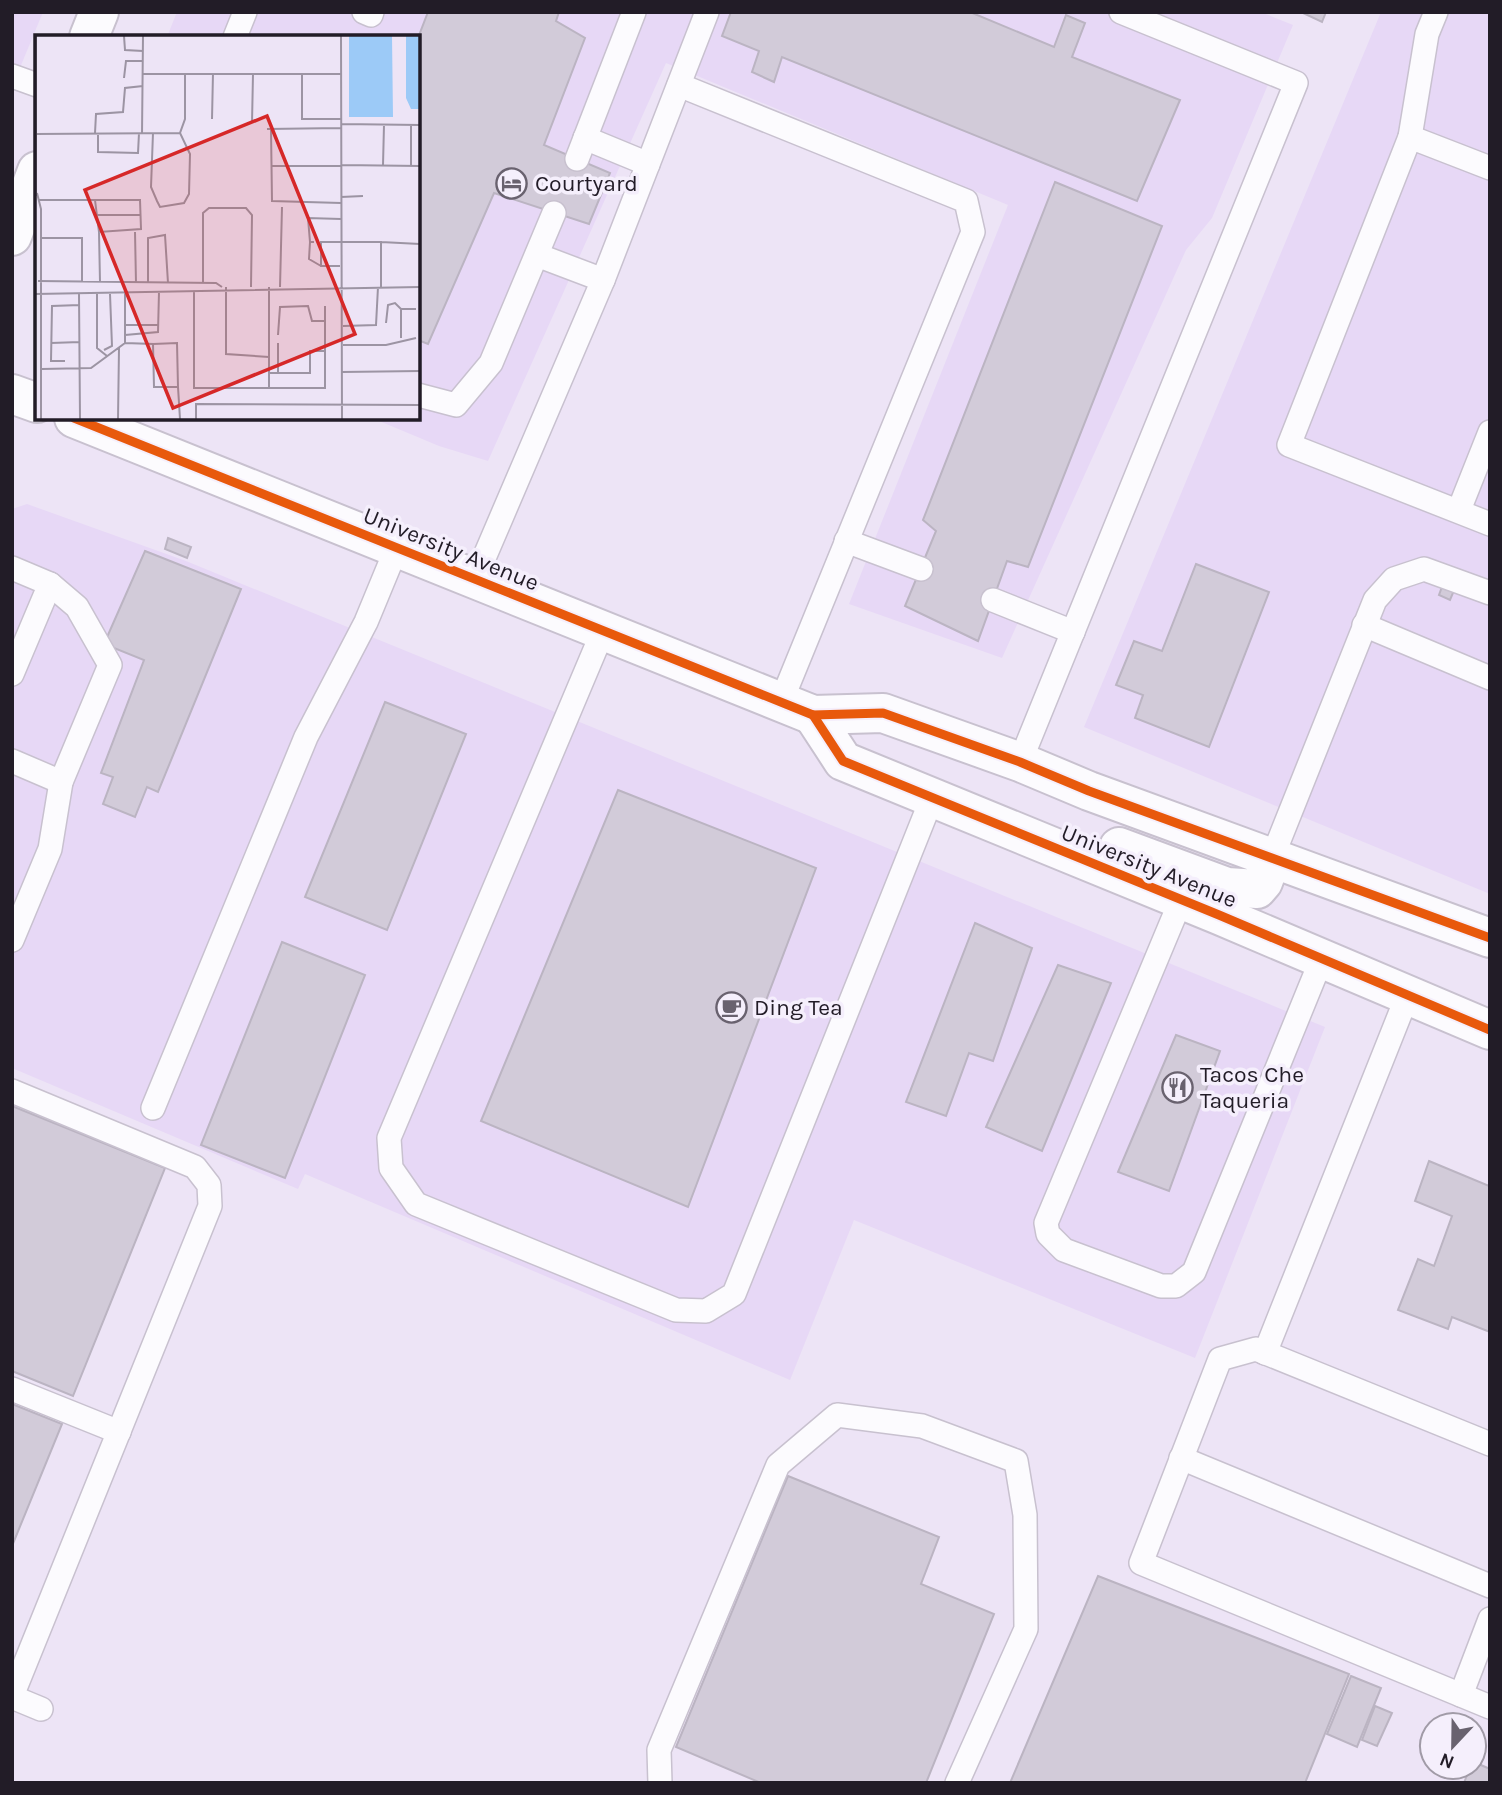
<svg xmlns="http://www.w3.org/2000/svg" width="1502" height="1795" font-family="Karla,sans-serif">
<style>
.built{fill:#e7d8f6}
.building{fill:#d2cbd9;stroke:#bbb4c2;stroke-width:2}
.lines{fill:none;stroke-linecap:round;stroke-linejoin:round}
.lane-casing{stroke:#c8c1cf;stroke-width:26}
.street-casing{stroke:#c8c1cf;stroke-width:42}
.primary-casing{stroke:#c8c1cf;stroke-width:42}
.lane{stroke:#fcfbfe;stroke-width:23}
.street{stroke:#fcfbfe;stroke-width:38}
.primary{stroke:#fcfbfe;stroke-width:38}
.cycleway-casing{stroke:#f5effc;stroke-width:13}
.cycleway{stroke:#e8590c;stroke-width:9}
.labels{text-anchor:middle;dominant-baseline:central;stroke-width:7;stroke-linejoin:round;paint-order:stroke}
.poi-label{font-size:23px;fill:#221c27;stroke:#f5effc;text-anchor:start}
.street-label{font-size:23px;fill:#221c27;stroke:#f5effc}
.inset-road{fill:none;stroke:#9c94a3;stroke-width:2}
.view{fill:#d62828;fill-opacity:0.15;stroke:#d62828;stroke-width:3.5}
.inset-edge{fill:none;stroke:#221c27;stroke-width:3.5}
</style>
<rect width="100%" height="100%" fill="#ede4f6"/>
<g class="built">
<polygon points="12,12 43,12 12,87"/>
<polygon points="177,12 1261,12 1293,25 1212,218 1186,250 1002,658 849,604 1008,205 666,63 488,461 439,446 372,418 418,418 418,37 167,37"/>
<polygon points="1381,12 1490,12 1490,894 1084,727"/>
<polygon points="27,504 186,561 1325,1027 1195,1358 854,1220 790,1380 305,1174 298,1189 12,1068 12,509"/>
</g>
<g class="building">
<polygon points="428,12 559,12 556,21 585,38 544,145 610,173 589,224 494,193 428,344 418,340 418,38"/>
<polygon points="731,12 970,12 1054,47 1066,15 1085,23 1072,57 1180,100 1137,201 782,57 774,82 752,72 759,51 722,36"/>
<polygon points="1301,12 1326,12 1322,22"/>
<polygon points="1055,182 1162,226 1028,567 1007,561 978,641 905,606 936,531 923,520"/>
<polygon points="168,538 191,547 187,558 165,549"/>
<polygon points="145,551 241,589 158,792 147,787 135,817 103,804 113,777 101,773 144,660 104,644"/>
<polygon points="1196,564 1269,592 1209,747 1135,718 1143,695 1116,685 1134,641 1162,651"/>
<polygon points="1443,584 1455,588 1450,600 1439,595"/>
<polygon points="385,702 466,734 387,930 305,897"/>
<polygon points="618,790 816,868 688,1207 481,1121"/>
<polygon points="975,923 1032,948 993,1061 969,1053 946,1116 906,1102"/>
<polygon points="282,942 365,975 285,1178 201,1145"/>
<polygon points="1058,965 1111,983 1042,1151 986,1127"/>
<polygon points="1176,1035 1220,1051 1169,1191 1118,1172"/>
<polygon points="12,1106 165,1168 73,1396 12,1371"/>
<polygon points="1429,1161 1489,1186 1490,1184 1490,1332 1452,1317 1448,1329 1398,1310 1418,1259 1434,1266 1452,1216 1415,1201"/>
<polygon points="12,1404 62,1424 12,1546"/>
<polygon points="788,1476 939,1537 921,1584 994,1614 926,1783 761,1783 676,1747"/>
<polygon points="1098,1576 1349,1674 1305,1783 1010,1783"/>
<polygon points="1351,1676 1381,1688 1357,1747 1327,1734"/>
<polygon points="1375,1706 1392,1713 1377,1746 1362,1740"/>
<polygon points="1474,1762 1490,1769 1490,1783 1464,1783 1470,1767 1474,1767"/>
</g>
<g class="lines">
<defs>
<g id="lane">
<polyline points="364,12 371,15 372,12"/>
<polyline points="235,37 245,12"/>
<polyline points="12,76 37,85"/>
<polyline points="679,85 966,201 973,232 781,702"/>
<polyline points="1410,137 1427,34 1436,12"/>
<polyline points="585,138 648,164"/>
<polyline points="577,159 634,12"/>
<polyline points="1490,168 1410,137 1289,445 1490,524"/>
<polyline points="537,255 603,280"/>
<polyline points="418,395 456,405 491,363 554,213"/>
<polyline points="1459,510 1490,432"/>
<polyline points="846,541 921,569"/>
<polyline points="12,568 50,584 12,674"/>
<polyline points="475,579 603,280 707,12"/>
<polyline points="993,600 1073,632"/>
<polyline points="1364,625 1490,678"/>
<polyline points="603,631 389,1138 391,1168 416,1204 676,1310 706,1311 734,1294 932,798"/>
<polyline points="12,761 61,782 110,665 77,607 50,584"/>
<polyline points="1020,762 1296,83 1121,12"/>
<polyline points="1272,858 1375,600 1394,579 1424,569 1490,593"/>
<polyline points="1181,900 1046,1223 1048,1234 1064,1250 1161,1286 1176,1286 1194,1272 1322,958"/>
<polyline points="12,940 50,849 61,782"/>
<polyline points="12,1091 195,1167 209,1185 210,1206 12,1696"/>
<polyline points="153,1108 306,737 366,622 397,547"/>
<polyline points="1265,1353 1408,994"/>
<polyline points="12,1389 119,1432"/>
<polyline points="1490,1444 1256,1349 1220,1359 1141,1563 1490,1707"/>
<polyline points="1181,1458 1490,1586"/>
<polyline points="1461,1695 1490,1619"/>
<polyline points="12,1697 41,1709"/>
<polyline points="660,1783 659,1750 778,1465 837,1415 922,1426 1016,1461 1025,1515 1026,1629 957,1783"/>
</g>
<g id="street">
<polyline points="89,37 99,12"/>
<polyline points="12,236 37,171"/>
</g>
<g id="primary">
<polyline points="12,394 37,403"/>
<polyline points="74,418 813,715 883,713 1020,762 1089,791 1490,938"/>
<polyline points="813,715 843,761 1219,915 1490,1030"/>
<polyline points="1119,847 1227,887 1257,889 1263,882 1272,858"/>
</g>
</defs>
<use href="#lane" class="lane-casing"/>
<use href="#street" class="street-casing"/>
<use href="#primary" class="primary-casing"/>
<use href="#lane" class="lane"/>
<use href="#street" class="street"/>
<use href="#primary" class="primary"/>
<defs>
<g id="cycleway">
<polyline points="74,418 813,715 883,713 1020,762 1089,791 1490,938"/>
<polyline points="813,715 843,761 1219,915 1490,1030"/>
</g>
</defs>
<use href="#cycleway" class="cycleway-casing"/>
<use href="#cycleway" class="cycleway"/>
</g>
<defs>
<symbol id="hotel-ring" viewBox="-11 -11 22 22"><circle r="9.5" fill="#f5effc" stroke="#69626f" stroke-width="1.5"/><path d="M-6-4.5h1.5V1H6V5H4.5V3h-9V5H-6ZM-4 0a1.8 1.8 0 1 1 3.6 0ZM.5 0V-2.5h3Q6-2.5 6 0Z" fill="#69626f"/></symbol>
<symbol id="cafe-ring" viewBox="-11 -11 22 22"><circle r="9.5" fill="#f5effc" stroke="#69626f" stroke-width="1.5"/><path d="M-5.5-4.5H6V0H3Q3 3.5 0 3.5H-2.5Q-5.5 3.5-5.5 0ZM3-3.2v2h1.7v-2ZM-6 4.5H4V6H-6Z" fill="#69626f"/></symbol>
<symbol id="restaurant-ring" viewBox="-11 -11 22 22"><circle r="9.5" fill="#f5effc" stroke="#69626f" stroke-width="1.5"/><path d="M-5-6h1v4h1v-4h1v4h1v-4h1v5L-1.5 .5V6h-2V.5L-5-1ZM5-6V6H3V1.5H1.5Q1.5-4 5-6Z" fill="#69626f"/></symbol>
</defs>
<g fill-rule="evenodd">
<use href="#hotel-ring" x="494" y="166" width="35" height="35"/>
<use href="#cafe-ring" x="714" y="990" width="35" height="35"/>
<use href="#restaurant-ring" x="1160" y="1070" width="35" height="35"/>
</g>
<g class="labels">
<g class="poi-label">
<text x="535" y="183">Courtyard</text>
<text x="754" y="1007">Ding Tea</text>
<text x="1200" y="1074">Tacos Che<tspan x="1200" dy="26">Taqueria</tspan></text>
</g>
<g class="street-label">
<text transform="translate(451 549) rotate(22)">University Avenue</text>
<text transform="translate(1149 866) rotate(22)">University Avenue</text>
</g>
</g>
<g transform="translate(35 35)">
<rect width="385" height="385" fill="#ede4f6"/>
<path d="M314 1H357L358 82H314ZM371 1H385V74H376L371 63Z" fill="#9ccaf7"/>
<path class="inset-road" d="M89 1 90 15 108 16M306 1 307 384M108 39H306M267 39V84H306M89 43 91 26H108M177 84 178 38M217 88 218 39M306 89 385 90M376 90V131M232 94 306 93M236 94 237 166 306 168M60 98 61 79 88 77 90 53 108 51M63 98V117L103 118 104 98M118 98 116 152 122 166 125 172 149 168 154 159 155 119 145 98 150 84V38M1 99 145 98M107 99 108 1M306 130 385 131M348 130 349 90M236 131H306M2 158 6 174V384M1 161V1M306 162 328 161M4 165H105L106 194 64 197 60 165M60 180H106M64 197 65 247M100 197 101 248M6 203H47V247M275 207 273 183 306 184M279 207H275L274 224 286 231M346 207 385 209M305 231H286V207H346V252M3 246 181 248 187 252M113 248V203L130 200 133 248M168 248V178L174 173H211L217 180 216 252M191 252V319L234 322M245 252 247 172M159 257V353H290V271M90 258V290H124M0 259 385 252M44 259 45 384M62 259V313L72 321M351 288 353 270 360 268 366 274M308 291 341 290 343 252M90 300 123 297 124 257M243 300 245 272 273 271 277 286H290M366 303V274H381M16 308 45 307M90 308 118 309 119 352H143L142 308 118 309M243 308V338M308 310H351L381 303M69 315 77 311 75 259M30 326H16L17 271 45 270M7 334 56 333 90 308V290M307 337 385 336M234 338H275V316H290M143 352 145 384M234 353V252M83 384 84 313M161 384V369L385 370"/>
<path class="view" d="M232 81 320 299 138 373 50 155Z"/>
<rect width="385" height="385" class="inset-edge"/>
</g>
<rect width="1502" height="1795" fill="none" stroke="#221c27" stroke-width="28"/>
<g transform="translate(1453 1746) rotate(202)"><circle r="33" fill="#f5effc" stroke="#a19ba7" stroke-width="2"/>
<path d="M0-5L12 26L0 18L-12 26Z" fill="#69626f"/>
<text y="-10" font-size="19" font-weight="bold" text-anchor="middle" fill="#221c27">N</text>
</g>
</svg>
